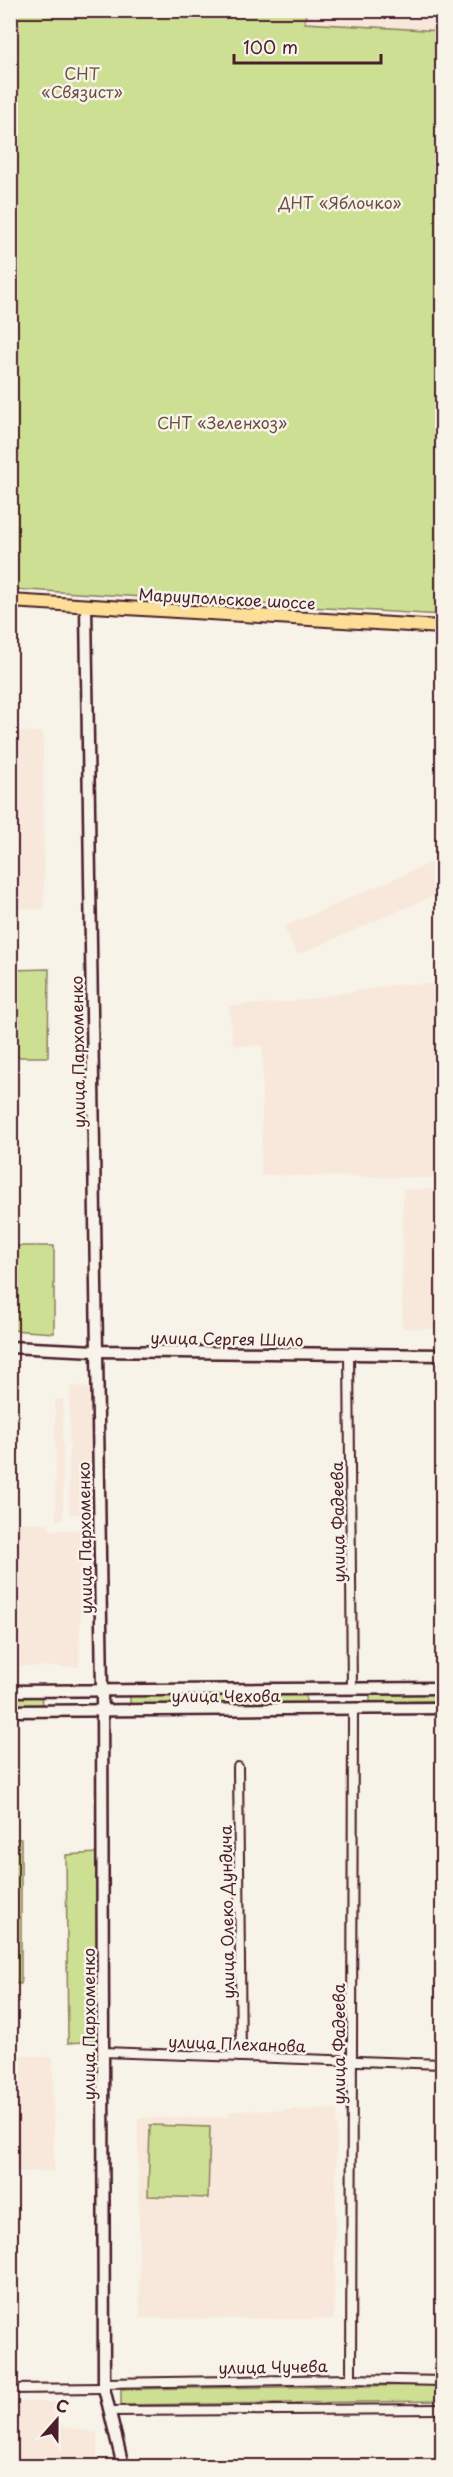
<svg xmlns="http://www.w3.org/2000/svg" width="453" height="2477" font-family="'Playpen Sans',sans-serif">
<style>
.built{fill:#f8e7db}
.green{fill:#cddf93;stroke:#8c7f5f;stroke-width:1.5}
.lines{fill:none;stroke-linecap:round;stroke-linejoin:round}
.street-casing{stroke:#4a1f2b;stroke-width:12}
.secondary-casing{stroke:#4a1f2b;stroke-width:15}
.primary-casing{stroke:#4a1f2b;stroke-width:16}
.street{stroke:#f7f3e8;stroke-width:8}
.secondary{stroke:#f7f3e8;stroke-width:10}
.primary{stroke:#fcde96;stroke-width:12}
.labels{text-anchor:middle;dominant-baseline:central;stroke-width:5;stroke-linejoin:round;paint-order:stroke}
.park-label{font-size:16px;fill:#6b4f45;stroke:#f7f3e8}
.street-label{font-size:16px;fill:#4a1f2b;stroke:#f7f3e8}
</style>
<rect width="100%" height="100%" fill="#f7f3e8"/>
<filter id="ink" filterUnits="userSpaceOnUse"><feTurbulence type="fractalNoise" baseFrequency=".0167" numOctaves="2"/><feDisplacementMap in="SourceGraphic" scale="12" xChannelSelector="R" yChannelSelector="G"/><feConvolveMatrix kernelMatrix="1 2 1 2 8 2 1 2 1" color-interpolation-filters="sRGB"/></filter>
<g filter="url(#ink)">
<g class="built">
<polygon points="284,11 442,11 442,31 305,23 305,12"/>
<polygon points="10,731 43,732 44,909 11,909"/>
<polygon points="442,858 442,892 297,955 284,927"/>
<polygon points="400,984 442,984 442,1178 261,1175 263,1046 233,1045 229,1006 291,1002"/>
<polygon points="403,1189 442,1189 442,1329 402,1328"/>
<polygon points="70,1386 89,1387 91,1513 69,1514"/>
<polygon points="55,1399 63,1400 63,1519 56,1520"/>
<polygon points="11,1522 48,1523 50,1530 96,1531 82,1532 79,1667 11,1666"/>
<polygon points="11,2055 53,2057 54,2171 11,2172"/>
<polygon points="337,2109 334,2319 140,2318 138,2118 229,2117 229,2111"/>
<polygon points="11,2402 57,2402 58,2425 97,2433 97,2466 11,2466"/>
</g>
<g class="green">
<polygon points="10,11 284,11 306,12 305,23 442,31 442,615 11,589"/>
<polygon points="49,969 48,1057 11,1057 11,970"/>
<polygon points="10,1246 54,1246 54,1333 11,1330"/>
<polygon points="442,1692 442,1701 370,1702 370,1693"/>
<polygon points="10,1695 41,1695 42,1706 11,1706"/>
<rect x="130" y="1695" width="176" height="9"/>
<polygon points="11,1839 21,1839 21,1984 11,1983"/>
<polygon points="97,1853 99,2041 68,2043 66,1855"/>
<polygon points="150,2125 210,2127 208,2198 148,2196"/>
<polygon points="442,2385 442,2401 121,2405 121,2389"/>
</g>
<g class="lines">
<defs>
<g id="street">
<polyline points="349,1354 352,1689"/>
<polyline points="238,1767 241,2057"/>
<polyline points="103,2052 442,2064"/>
<polyline points="351,2379 353,1710"/>
<polyline points="104,2383 351,2379 442,2381"/>
<polyline points="10,2389 104,2388"/>
<polyline points="109,2411 442,2409"/>
</g>
<g id="secondary">
<polyline points="86,607 102,1690 104,2388 123,2466"/>
<polyline points="10,1347 96,1351 442,1355"/>
<polyline points="10,1691 442,1688"/>
<polyline points="10,1711 442,1708"/>
</g>
<polyline id="primary" points="10,601 442,627"/>
</defs>
<use href="#street" class="street-casing"/>
<use href="#secondary" class="secondary-casing"/>
<use href="#primary" class="primary-casing"/>
<use href="#street" class="street"/>
<use href="#secondary" class="secondary"/>
<use href="#primary" class="primary"/>
</g>
</g>
<g class="labels">
<g class="park-label">
<text x="82" y="73">СНТ<tspan x="82" dy="18">«Связист»</tspan></text>
<text x="340" y="202">ДНТ «Яблочко»</text>
<text x="222" y="422">СНТ «Зеленхоз»</text>
</g>
<g class="street-label">
<text transform="translate(227 598) rotate(3)">Мариупольское шоссе</text>
<text transform="translate(77 1052) rotate(-91)">улица Пархоменко</text>
<text transform="translate(227 1338) rotate(1)">улица Сергея Шило</text>
<text transform="translate(337 1522) rotate(-91)">улица Фадеева</text>
<text transform="translate(84 1538) rotate(-91)">улица Пархоменко</text>
<text x="226" y="1695">улица Чехова</text>
<text transform="translate(226 1912) rotate(-91)">улица Олеко Дундича</text>
<text transform="translate(88 2024) rotate(-90)">улица Пархоменко</text>
<text transform="translate(237 2043) rotate(2)">улица Плеханова</text>
<text transform="translate(338 2044) rotate(-90)">улица Фадеева</text>
<text transform="translate(273 2366) rotate(-1)">улица Чучева</text>
</g>
</g>
<rect width="453" height="2477" fill="none" stroke="#f7f3e8" stroke-width="36"/>
<rect x="18" y="18" width="417" height="2441" fill="none" stroke="#4a1f2b" stroke-width="2" filter="url(#ink)"/>
<g transform="translate(57 2420) rotate(21)" stroke="#f7f3e8" stroke-width="4.5" paint-order="stroke">
<path d="M0-4.5L10 22L0 15L-10 22Z" fill="#4a1f2b"/>
<text y="-9" font-size="16" font-weight="bold" text-anchor="middle" fill="#4a1f2b">С</text>
</g>
<path d="M234 54v9h147v-9" fill="none" stroke="#4a1f2b" stroke-width="3"/>
<text x="243" y="54" font-size="18" fill="#4a1f2b" stroke="#f7f3e8" stroke-width="4.5" paint-order="stroke">100 m</text>
</svg>
